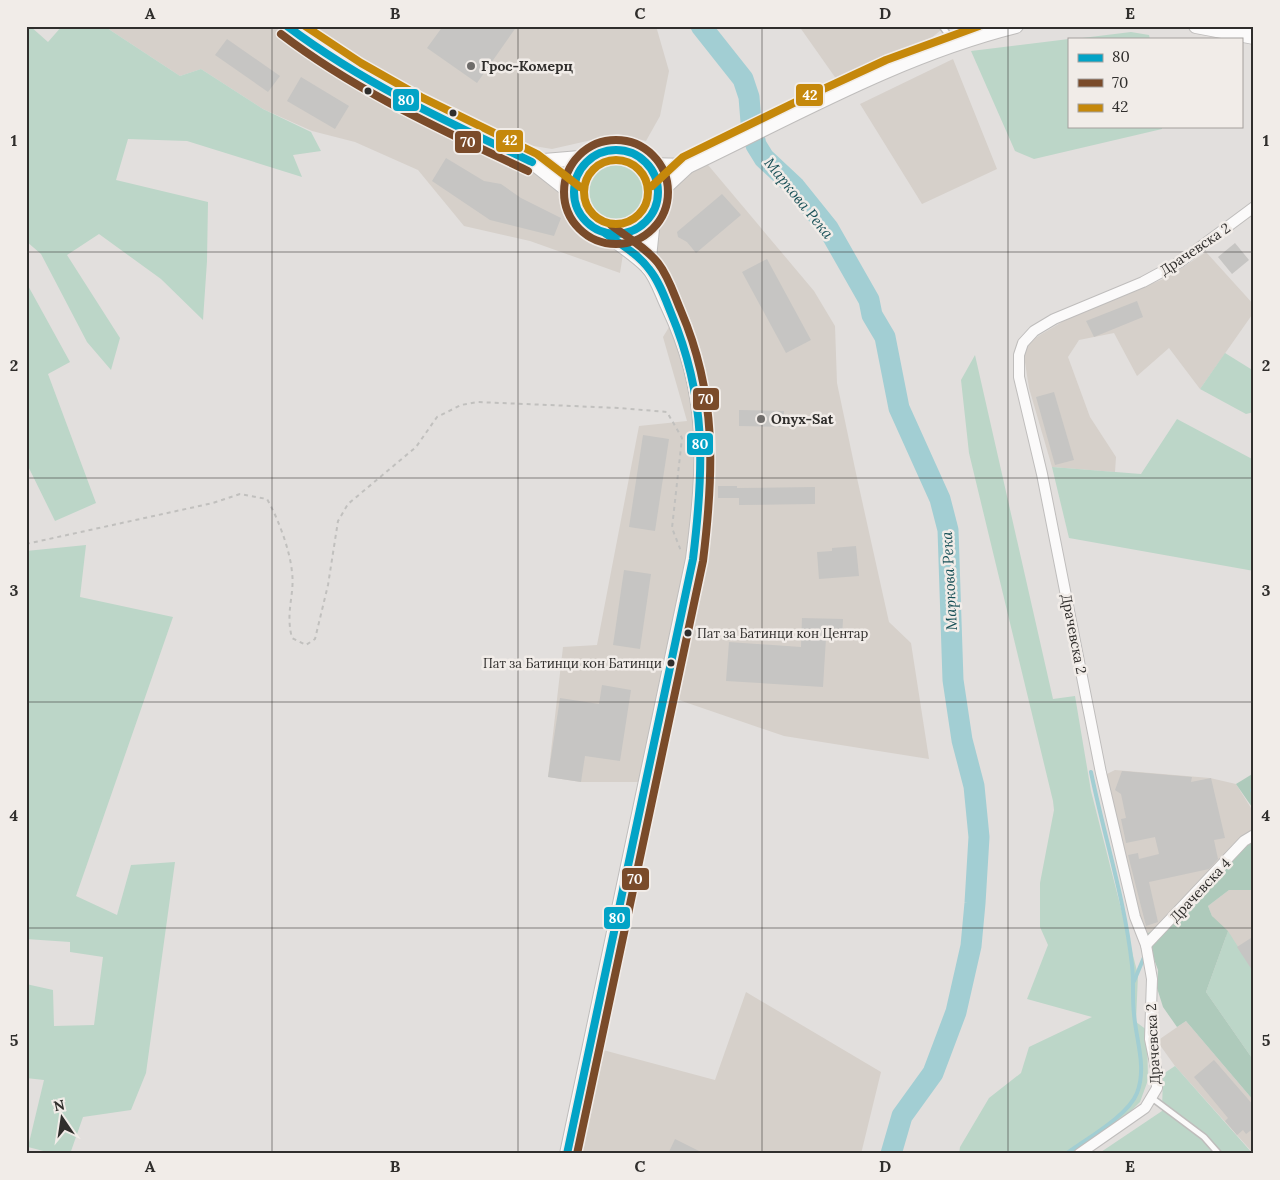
<svg xmlns="http://www.w3.org/2000/svg" width="1280" height="1180" font-family="Lora,serif">
<style>
.built{fill:#d6d0ca}
.green{fill:#bcd6c8}
.forest{fill:#aecabb}
.lines{fill:none;stroke-linecap:round;stroke-linejoin:round}
.stream{stroke:#a2ced3;stroke-width:4}
.river{stroke:#a2ced3;stroke-width:21}
.building{fill:#c6c5c3}
.service-casing{stroke:#bfbdbc;stroke-width:8}
.minor-casing{stroke:#bfbdbc;stroke-width:12}
.secondary-casing{stroke:#bfbdbc;stroke-width:16}
.path{stroke:#c1c0be;stroke-width:2;stroke-dasharray:4 4;stroke-linecap:butt}
.service{stroke:#fbfafa;stroke-width:5}
.minor{stroke:#fbfafa;stroke-width:10}
.secondary{stroke:#fbfafa;stroke-width:14}
.bus-1-casing{stroke:#f1ece8;stroke-width:11}
.bus-2-casing{stroke:#f1ece8;stroke-width:11}
.bus-3-casing{stroke:#f1ece8;stroke-width:11}
.bus-1{stroke:#02a3c6;stroke-width:8}
.bus-2{stroke:#7a4b2a;stroke-width:8}
.bus-3{stroke:#c5880b;stroke-width:8}
.grid{fill:none;stroke:#302e2c;stroke-width:1;stroke-opacity:0.55}
.poi-dot{fill:#6e6c6a;stroke:#f1ece8;stroke-width:2}
.bus-dot{fill:#302e2c;stroke:#f1ece8;stroke-width:2}
.labels{text-anchor:middle;dominant-baseline:central;stroke-width:5;stroke-linejoin:round;paint-order:stroke}
.bus-label{font-size:13px;fill:#302e2c;stroke:#f1ece8;text-anchor:start}
.poi-label{font-size:14px;font-weight:bold;fill:#302e2c;stroke:#f1ece8;text-anchor:start}
.street-label{font-size:14px;fill:#302e2c;stroke:#f1ece8}
.water-label{font-size:15px;font-style:italic;fill:#185057;stroke:#f1ece8}
.line-badge{stroke:#f1ece8;stroke-width:2}
.badge-label{font-size:14px;text-anchor:middle;font-weight:bold;fill:#fff}
.neatline{fill:none;stroke:#302e2c;stroke-width:2}
.grid-label{font-size:16px;text-anchor:middle;font-weight:bold;fill:#302e2c}
</style>
<rect width="100%" height="100%" fill="#e2dfdd"/>
<g class="built">
<polygon points="104,26 287,26 315,47 532,162 574,195 579,211 590,225 605,233 624,248 620,273 530,241 464,226 418,170 355,142 312,131 263,109 201,69 180,76"/>
<polygon points="295,26 656,26 669,71 660,116 646,141 618,134 552,149 504,141 463,116 320,47"/>
<polygon points="799,26 939,26 941,30 930,39 837,80"/>
<polygon points="953,59 997,169 922,204 860,104"/>
<polygon points="703,159 814,291 835,326 837,383 857,478 889,622 911,643 929,759 784,736 676,699 655,782 581,782 548,777 563,647 597,645 639,426 687,421 663,337 680,309 673,317 648,267 654,210 659,193"/>
<polygon points="1206,252 1254,305 1254,312 1200,389 1169,348 1137,376 1114,333 1079,340 1068,357 1090,417 1116,457 1115,472 1052,467 1029,388 1024,356 1030,341 1067,319 1168,277"/>
<polygon points="1115,770 1210,778 1236,784 1251,808 1254,821 1254,827 1155,929 1145,935 1105,775"/>
<polygon points="1229,890 1254,890 1254,979 1212,916 1208,906"/>
<polygon points="746,992 881,1072 861,1154 573,1154 587,1087 603,1050 715,1080"/>
<polygon points="1186,1021 1254,1101 1254,1154 1175,1066 1157,1041"/>
</g>
<g class="green">
<polygon points="26,26 30,26 48,42 62,26 104,26 180,76 201,69 263,109 311,132 321,151 293,155 302,177 187,141 128,139 116,180 208,202 207,261 203,320 161,279 99,234 67,255 120,338 111,370 87,342 41,254 26,241"/>
<polygon points="1131,32 1149,35 1150,39 1074,39"/>
<polygon points="1069,39 1069,126 1162,126 1162,129 1034,159 1015,151 971,51"/>
<circle cx="615" cy="192" r="36"/>
<polygon points="26,282 70,362 48,374 96,503 55,521 26,462"/>
<polygon points="1225,353 1254,371 1254,412 1246,414 1200,389"/>
<polygon points="975,355 1053,699 1075,696 1091,791 1138,975 1136,1022 1147,1030 1148,1080 1140,1102 1117,1125 1077,1154 959,1154 960,1147 989,1098 1021,1073 1029,1047 1092,1017 1027,999 1048,945 1040,927 1040,883 1054,810 1053,801 969,453 961,380"/>
<polygon points="1177,419 1254,460 1254,571 1069,538 1052,467 1141,474"/>
<polygon points="86,545 80,597 173,617 76,896 117,915 131,865 175,862 146,1073 131,1110 83,1117 70,1154 55,1154 28,1147 44,1080 26,1078 26,984 53,990 54,1026 94,1025 103,957 70,952 70,942 26,939 26,551"/>
<polygon points="1228,931 1254,972 1254,1061 1206,992"/>
<polygon points="1175,1066 1253,1154 1098,1154 1162,1111 1163,1074"/>
</g>
<g class="forest">
<polygon points="1254,773 1254,810 1236,784"/>
<polygon points="1254,827 1254,890 1229,890 1208,906 1212,916 1228,931 1206,992 1254,1061 1254,1101 1186,1021 1177,1027 1163,1007 1157,988 1158,970 1145,935 1155,929"/>
</g>
<g class="lines">
<g class="stream">
<polyline points="1254,787 1252,790 1254,795"/>
<polyline points="1134,981 1145,955"/>
<path d="M1066 1154C1086 1139 1128 1116 1137 1093 1147 1067 1136 1040 1134 1014 1132 998 1134 981 1132 965 1125 900 1104 836 1091 772"/>
</g>
<polyline class="river" points="701,26 743,79 749,97 751,122 756,145 764,158 795,187 828,228 869,300 872,315 885,337 899,408 940,499 948,530 953,680 962,740 974,786 979,837 975,903 971,946 956,1012 933,1073 902,1116 891,1154"/>
</g>
<g class="building">
<polygon points="443,26 517,26 477,83 427,48"/>
<polygon points="227,39 280,76 268,92 215,55"/>
<polygon points="301,77 349,106 335,129 287,101"/>
<polygon points="446,158 484,181 501,184 521,198 561,218 554,236 490,220 432,181"/>
<polygon points="722,194 741,215 696,253 687,242 678,237 677,232"/>
<polygon points="1235,243 1249,260 1232,274 1218,257"/>
<polygon points="767,259 811,340 786,353 742,272"/>
<polygon points="1137,301 1143,317 1094,337 1086,321"/>
<polygon points="1054,392 1074,460 1055,465 1036,397"/>
<polygon points="739,410 784,411 784,427 739,426"/>
<polygon points="643,435 669,439 655,531 629,527"/>
<polygon points="718,486 737,486 737,488 815,487 815,504 739,505 739,498 718,498"/>
<polygon points="856,546 859,576 819,579 817,552 832,551 832,548"/>
<polygon points="624,570 651,574 640,649 613,645"/>
<polygon points="802,618 843,619 842,638 826,638 823,687 726,681 729,642 801,647"/>
<polygon points="602,685 631,690 620,761 585,756 581,782 548,777 560,698 599,704"/>
<polygon points="1122,771 1192,777 1191,782 1211,778 1225,838 1214,840 1218,859 1209,869 1149,882 1158,922 1146,926 1128,855 1138,853 1139,859 1159,854 1155,837 1126,843 1121,819 1126,818 1121,794 1115,790"/>
<polygon points="1254,936 1254,973 1237,947"/>
<polygon points="1214,1060 1254,1106 1254,1128 1246,1134 1243,1130 1237,1135 1225,1121 1228,1118 1194,1077"/>
<polygon points="675,1139 705,1154 668,1154"/>
</g>
<g class="lines">
<defs>
<g id="service">
<polyline points="942,26 954,43"/>
<polyline points="1152,1098 1204,1137 1219,1154"/>
</g>
<g id="minor">
<polyline points="1146,945 1244,841 1254,835"/>
<polyline points="1079,1154 1145,1108 1157,1088 1156,1068 1150,1039 1152,979 1146,945 1135,917 1101,773 1042,474 1019,377 1019,355 1023,343 1034,331 1054,319 1143,282 1180,262 1254,207"/>
</g>
<g id="secondary">
<polyline points="287,26 356,72 416,106 532,162 574,195"/>
<polyline points="1196,26 1254,37"/>
<circle cx="616" cy="192" r="42"/>
<polyline points="532,162 592,157"/>
<polyline points="649,165 688,166"/>
<path d="M659 193 688 166C795 115 900 55 1016 26"/>
<polyline points="648,267 654,210"/>
<path d="M567 1154 693 559C705 465 710 394 668 306 662 294 657 276 647 266 635 254 619 244 605 233"/>
</g>
</defs>
<use href="#service" class="service-casing"/>
<use href="#minor" class="minor-casing"/>
<use href="#secondary" class="secondary-casing"/>
<path class="path" d="M26 544 213 503 240 494 267 499C278 518 290 550 292 572 295 595 285 611 292 638L306 645 315 639 328 585 338 521 348 504 416 447 437 417 461 405 477 402 619 408 667 412 682 438 672 528 681 551"/>
<use href="#service" class="service"/>
<use href="#minor" class="minor"/>
<use href="#secondary" class="secondary"/>
<defs>
<g id="bus-1">
<path d="M287 26C363 83 447 122 532 162"/>
<circle cx="616" cy="192" r="42"/>
<path d="M567 1154 693 559C704 468 707 399 671 313 665 298 659 281 649 269 638 254 620 244 605 233"/>
</g>
<g id="bus-2">
<path d="M281 34C357 92 442 130 528 171"/>
<circle cx="616" cy="192" r="52"/>
<path d="M577 1154 703 561C714 472 717 395 681 311 674 295 669 277 658 263 646 248 627 237 611 225"/>
</g>
<g id="bus-3">
<polyline points="305,26 361,63 421,97 537,154 580,187"/>
<circle cx="616" cy="192" r="32"/>
<polyline points="652,186 683,157 804,98 886,60 979,26"/>
</g>
</defs>
<use href="#bus-1" class="bus-1-casing"/>
<use href="#bus-2" class="bus-2-casing"/>
<use href="#bus-3" class="bus-3-casing"/>
<use href="#bus-1" class="bus-1"/>
<use href="#bus-2" class="bus-2"/>
<use href="#bus-3" class="bus-3"/>
</g>
<path class="grid" d="M272 26V1154M518 26V1154M762 26V1154M1008 26V1154M26 252H1254M26 478H1254M26 702H1254M26 928H1254"/>
<g class="poi-dot">
<circle cx="471" cy="66" r="5"/>
<circle cx="761" cy="419" r="5"/>
</g>
<g class="bus-dot">
<circle cx="368" cy="91" r="4.5"/>
<circle cx="453" cy="113" r="4.5"/>
<circle cx="688" cy="633" r="4.5"/>
<circle cx="671" cy="663" r="4.5"/>
</g>
<g class="labels">
<g class="bus-label">
<text x="697" y="633">Пат за Батинци кон Центар</text>
<text x="662" y="663" text-anchor="end">Пат за Батинци кон Батинци</text>
</g>
<g class="poi-label">
<text x="481" y="66">Грос-Комерц</text>
<text x="771" y="419">Onyx-Sat</text>
</g>
<g class="street-label">
<text transform="translate(1195 249) rotate(-34)">Драчевска 2</text>
<text transform="translate(1074 634) rotate(79)">Драчевска 2</text>
<text transform="translate(1200 890) rotate(-47)">Драчевска 4</text>
<text transform="translate(1153 1044) rotate(-93)">Драчевска 2</text>
</g>
<g class="water-label">
<text transform="translate(799 198) rotate(51)">Маркова Река</text>
<text transform="translate(949 581) rotate(-93)">Маркова Река</text>
</g>
</g>
<g class="line-badge">
<rect x="795" y="83" width="29" height="24" rx="5" fill="#c5880b"/>
<rect x="392" y="88" width="28" height="24" rx="5" fill="#02a3c6"/>
<rect x="495" y="129" width="29" height="24" rx="5" fill="#c5880b"/>
<rect x="454" y="130" width="28" height="24" rx="5" fill="#7a4b2a"/>
<rect x="692" y="387" width="28" height="24" rx="5" fill="#7a4b2a"/>
<rect x="686" y="432" width="28" height="24" rx="5" fill="#02a3c6"/>
<rect x="621" y="867" width="29" height="24" rx="5" fill="#7a4b2a"/>
<rect x="603" y="906" width="28" height="24" rx="5" fill="#02a3c6"/>
</g>
<g class="badge-label">
<text x="810" y="100">42</text>
<text x="406" y="105">80</text>
<text x="510" y="145">42</text>
<text x="468" y="147">70</text>
<text x="706" y="404">70</text>
<text x="700" y="449">80</text>
<text x="635" y="884">70</text>
<text x="617" y="923">80</text>
</g>
<rect width="1280" height="1180" fill="none" stroke="#f1ece8" stroke-width="55"/>
<rect x="1068" y="38" width="175" height="90" fill="#f1ece8" stroke="#a4a09d"/>
<rect x="1078" y="54" width="25" height="8" fill="#02a3c6" stroke="#a4a09d"/>
<text x="1112" y="62" font-size="15" fill="#302e2c">80</text>
<rect x="1078" y="79" width="25" height="8" fill="#7a4b2a" stroke="#a4a09d"/>
<text x="1112" y="88" font-size="15" fill="#302e2c">70</text>
<rect x="1078" y="104" width="25" height="8" fill="#c5880b" stroke="#a4a09d"/>
<text x="1112" y="112" font-size="15" fill="#302e2c">42</text>
<g transform="translate(62 1118) rotate(347)" stroke="#f1ece8" stroke-width="4" paint-order="stroke">
<path d="M0-4L9 19L0 12L-9 19Z" fill="#302e2c"/>
<text y="-8" font-size="14" font-weight="bold" text-anchor="middle" fill="#302e2c">N</text>
</g>
<rect x="28" y="28" width="1224" height="1124" class="neatline"/>
<g class="grid-label">
<text x="150" y="19">A</text>
<text x="395" y="19">B</text>
<text x="640" y="19">C</text>
<text x="885" y="19">D</text>
<text x="1130" y="19">E</text>
<text x="14" y="146">1</text>
<text x="1266" y="146">1</text>
<text x="14" y="371">2</text>
<text x="1266" y="371">2</text>
<text x="14" y="596">3</text>
<text x="1266" y="596">3</text>
<text x="14" y="821">4</text>
<text x="1266" y="821">4</text>
<text x="14" y="1046">5</text>
<text x="1266" y="1046">5</text>
<text x="150" y="1172">A</text>
<text x="395" y="1172">B</text>
<text x="640" y="1172">C</text>
<text x="885" y="1172">D</text>
<text x="1130" y="1172">E</text>
</g>
</svg>
